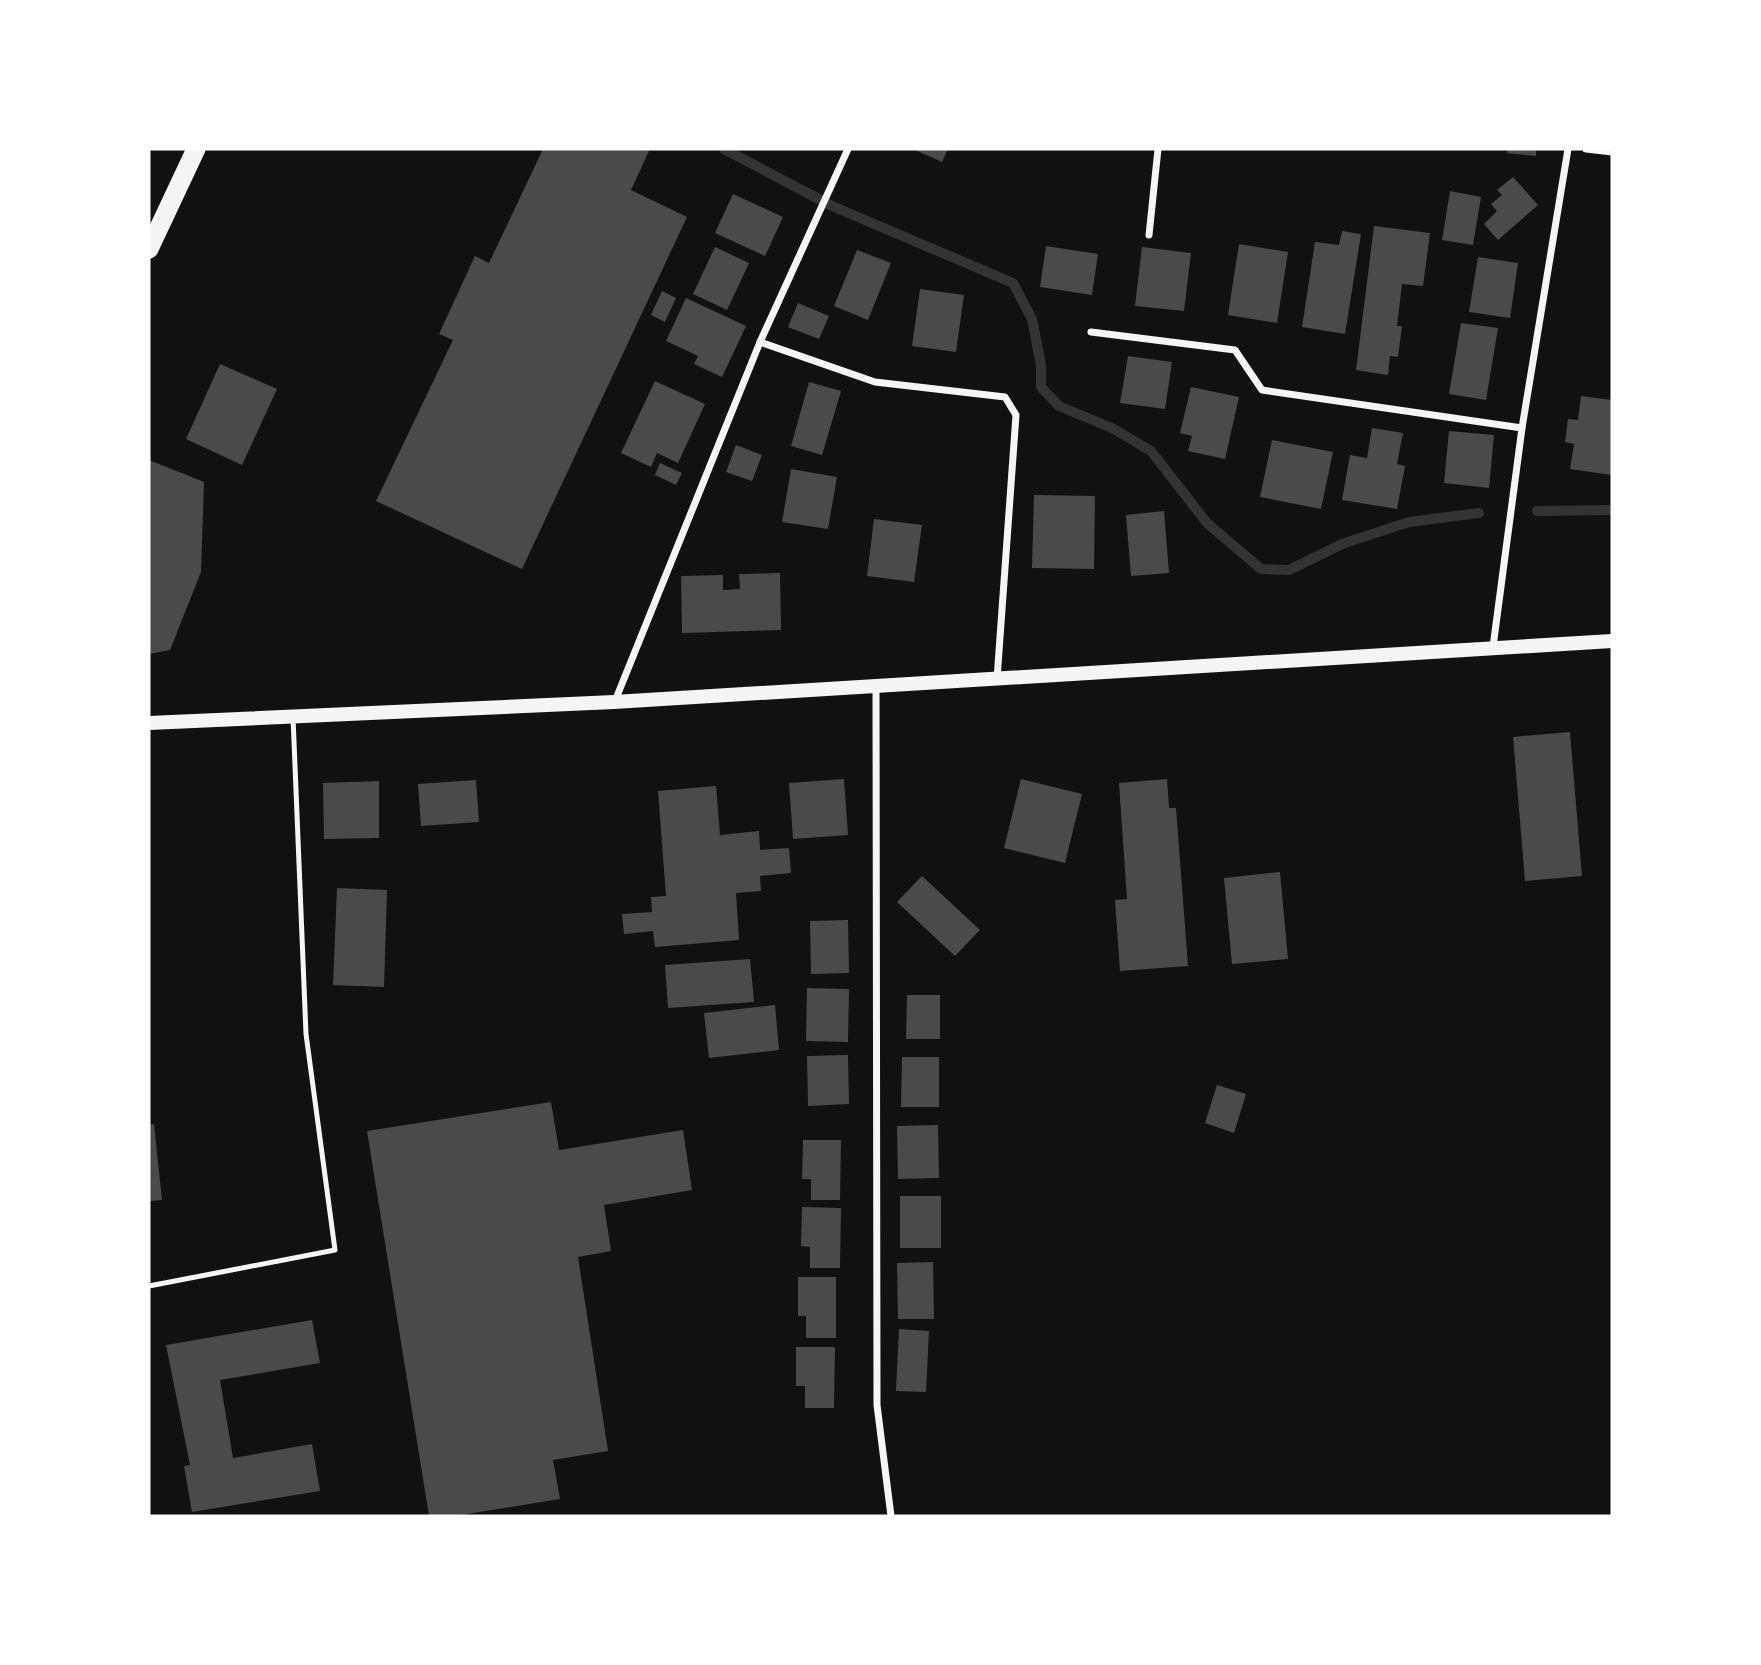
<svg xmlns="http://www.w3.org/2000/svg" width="1761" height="1665" font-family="'PT Sans Narrow',sans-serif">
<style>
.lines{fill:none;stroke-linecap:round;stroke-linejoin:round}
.stream{stroke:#333;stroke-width:10}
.building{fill:#4a4a4a}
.service{stroke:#f5f5f5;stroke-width:5}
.minor{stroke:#f5f5f5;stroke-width:7}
.secondary{stroke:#f5f5f5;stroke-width:14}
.trunk{stroke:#f5f5f5;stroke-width:19}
</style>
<rect width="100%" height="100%" fill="#111"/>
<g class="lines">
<g class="stream">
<polyline points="724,149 832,206 1013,283 1032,319 1041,365 1041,387 1059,406 1112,428 1151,451 1207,523 1261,569 1289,570 1342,544 1409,522 1479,513"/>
<polyline points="1537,511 1612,510"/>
</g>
</g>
<g class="building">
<polygon points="543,149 644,149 649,151 631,190 687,217 522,569 376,501 453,340 439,334 475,256 489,263"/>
<polygon points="913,149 948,149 942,162"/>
<polygon points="1508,149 1536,149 1536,156 1507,153"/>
<polygon points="1513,177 1538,205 1498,240 1484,224 1497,211 1491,204 1502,195 1497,190"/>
<polygon points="1450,191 1481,197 1473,245 1442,240"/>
<polygon points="733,194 783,217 765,256 715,233"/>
<polygon points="1374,226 1430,233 1423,286 1402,284 1397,326 1402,326 1398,357 1390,356 1388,375 1356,370"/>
<polygon points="1342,231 1361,234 1345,334 1302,327 1315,242 1339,245"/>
<polygon points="1239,244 1288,252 1277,323 1228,315"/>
<polygon points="1046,246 1098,254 1092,295 1040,287"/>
<polygon points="715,247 749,263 727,310 693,294"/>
<polygon points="1142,247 1191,253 1184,311 1135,306"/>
<polygon points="857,250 891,263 868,320 834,306"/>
<polygon points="1478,257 1518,263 1510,318 1469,312"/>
<polygon points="920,289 964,295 956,352 912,346"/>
<polygon points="662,291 676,298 665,322 651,315"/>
<polygon points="686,298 746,326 722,377 694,364 698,356 666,341"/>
<polygon points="798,303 829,316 819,339 788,327"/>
<polygon points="1461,323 1498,328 1486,400 1449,394"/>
<polygon points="1128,356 1172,362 1165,409 1120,403"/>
<polygon points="220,364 277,389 242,465 186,439"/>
<polygon points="655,381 705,404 678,463 657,453 651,467 621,453"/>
<polygon points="809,382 841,391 822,455 791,446"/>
<polygon points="1191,387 1239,397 1225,459 1188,451 1192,436 1180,433"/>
<polygon points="1581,396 1612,400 1612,475 1570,469 1574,444 1565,442 1568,419 1578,420"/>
<polygon points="1372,428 1403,433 1397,464 1405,466 1397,509 1342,500 1350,455 1367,458"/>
<polygon points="1449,431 1494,435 1489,488 1444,483"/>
<polygon points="1272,440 1333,452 1321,509 1260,497"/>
<polygon points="736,445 762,455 752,481 726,472"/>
<polygon points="149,460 204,482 201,572 170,650 149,654"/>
<polygon points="660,463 682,473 676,485 655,475"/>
<polygon points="791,469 837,477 828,529 782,522"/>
<polygon points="1034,495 1095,496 1094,569 1032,568"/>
<polygon points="1164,511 1169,573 1131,576 1126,515"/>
<polygon points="874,519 922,525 914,582 867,576"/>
<polygon points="780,573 781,630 682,633 681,576 723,575 723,590 740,589 739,574"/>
<polygon points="1570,732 1582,876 1525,881 1513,737"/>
<polygon points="844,779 848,835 793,839 789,783"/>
<polygon points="1021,779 1082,794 1065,863 1004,848"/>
<polygon points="1167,779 1169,808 1176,808 1188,966 1120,971 1115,900 1127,899 1119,783"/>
<polygon points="476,780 479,822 421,826 418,784"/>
<polygon points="379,781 379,838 324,839 323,783"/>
<polygon points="716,786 720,835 759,831 760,850 789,848 791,873 760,876 761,891 736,893 739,940 655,947 653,931 624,934 622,914 652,912 651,897 666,896 658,791"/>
<polygon points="1280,872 1288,959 1232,964 1224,878"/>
<polygon points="922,876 980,930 955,956 897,902"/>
<polygon points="337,888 387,890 384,987 333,985"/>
<polygon points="848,920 849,973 811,974 810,921"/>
<polygon points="750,959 754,1002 668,1008 665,965"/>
<polygon points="807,988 849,989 848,1042 806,1041"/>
<polygon points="907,995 940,995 940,1039 906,1039"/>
<polygon points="775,1005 779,1050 709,1058 704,1013"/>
<polygon points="848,1055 849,1104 808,1106 807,1056"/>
<polygon points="902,1057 939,1057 939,1107 901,1107"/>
<polygon points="1217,1085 1246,1094 1234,1133 1205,1123"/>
<polygon points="551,1102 559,1150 683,1130 692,1190 604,1205 611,1251 578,1257 608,1451 553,1460 560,1499 455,1516 429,1516 367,1131"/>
<polygon points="154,1124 162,1200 149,1201 149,1125"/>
<polygon points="938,1125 939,1178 898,1179 897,1126"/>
<polygon points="803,1140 841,1140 840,1200 811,1200 811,1179 802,1179"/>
<rect x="900" y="1196" width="41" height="52"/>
<polygon points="802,1207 841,1208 840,1268 810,1268 810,1247 801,1246"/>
<polygon points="933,1262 934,1319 898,1319 897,1263"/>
<polygon points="798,1277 836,1277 836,1338 806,1338 806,1316 798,1316"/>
<polygon points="312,1320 320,1363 220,1380 233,1458 312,1444 320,1491 192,1512 184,1466 190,1465 166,1345"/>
<polygon points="899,1329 929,1331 926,1392 896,1391"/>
<polygon points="796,1347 835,1347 834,1408 805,1408 805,1386 796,1386"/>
</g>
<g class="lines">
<polyline class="service" points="149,1286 335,1250 306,1034 293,717"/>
<g class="minor">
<polyline points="1586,149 1612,152"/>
<polyline points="1149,235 1158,149"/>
<polyline points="1091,332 1235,350 1262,390 1522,428"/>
<polyline points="760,342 875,382 1005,397 1016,415 997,679"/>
<polyline points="1493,647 1522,428 1568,149"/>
<polyline points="876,686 877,1405 891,1516"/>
<polyline points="615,701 760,342 848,149"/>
</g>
<polyline class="secondary" points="149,723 614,702 1612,641"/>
<polyline class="trunk" points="149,249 196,149"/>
</g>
<rect width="1761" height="1665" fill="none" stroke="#ffffff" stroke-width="301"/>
</svg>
